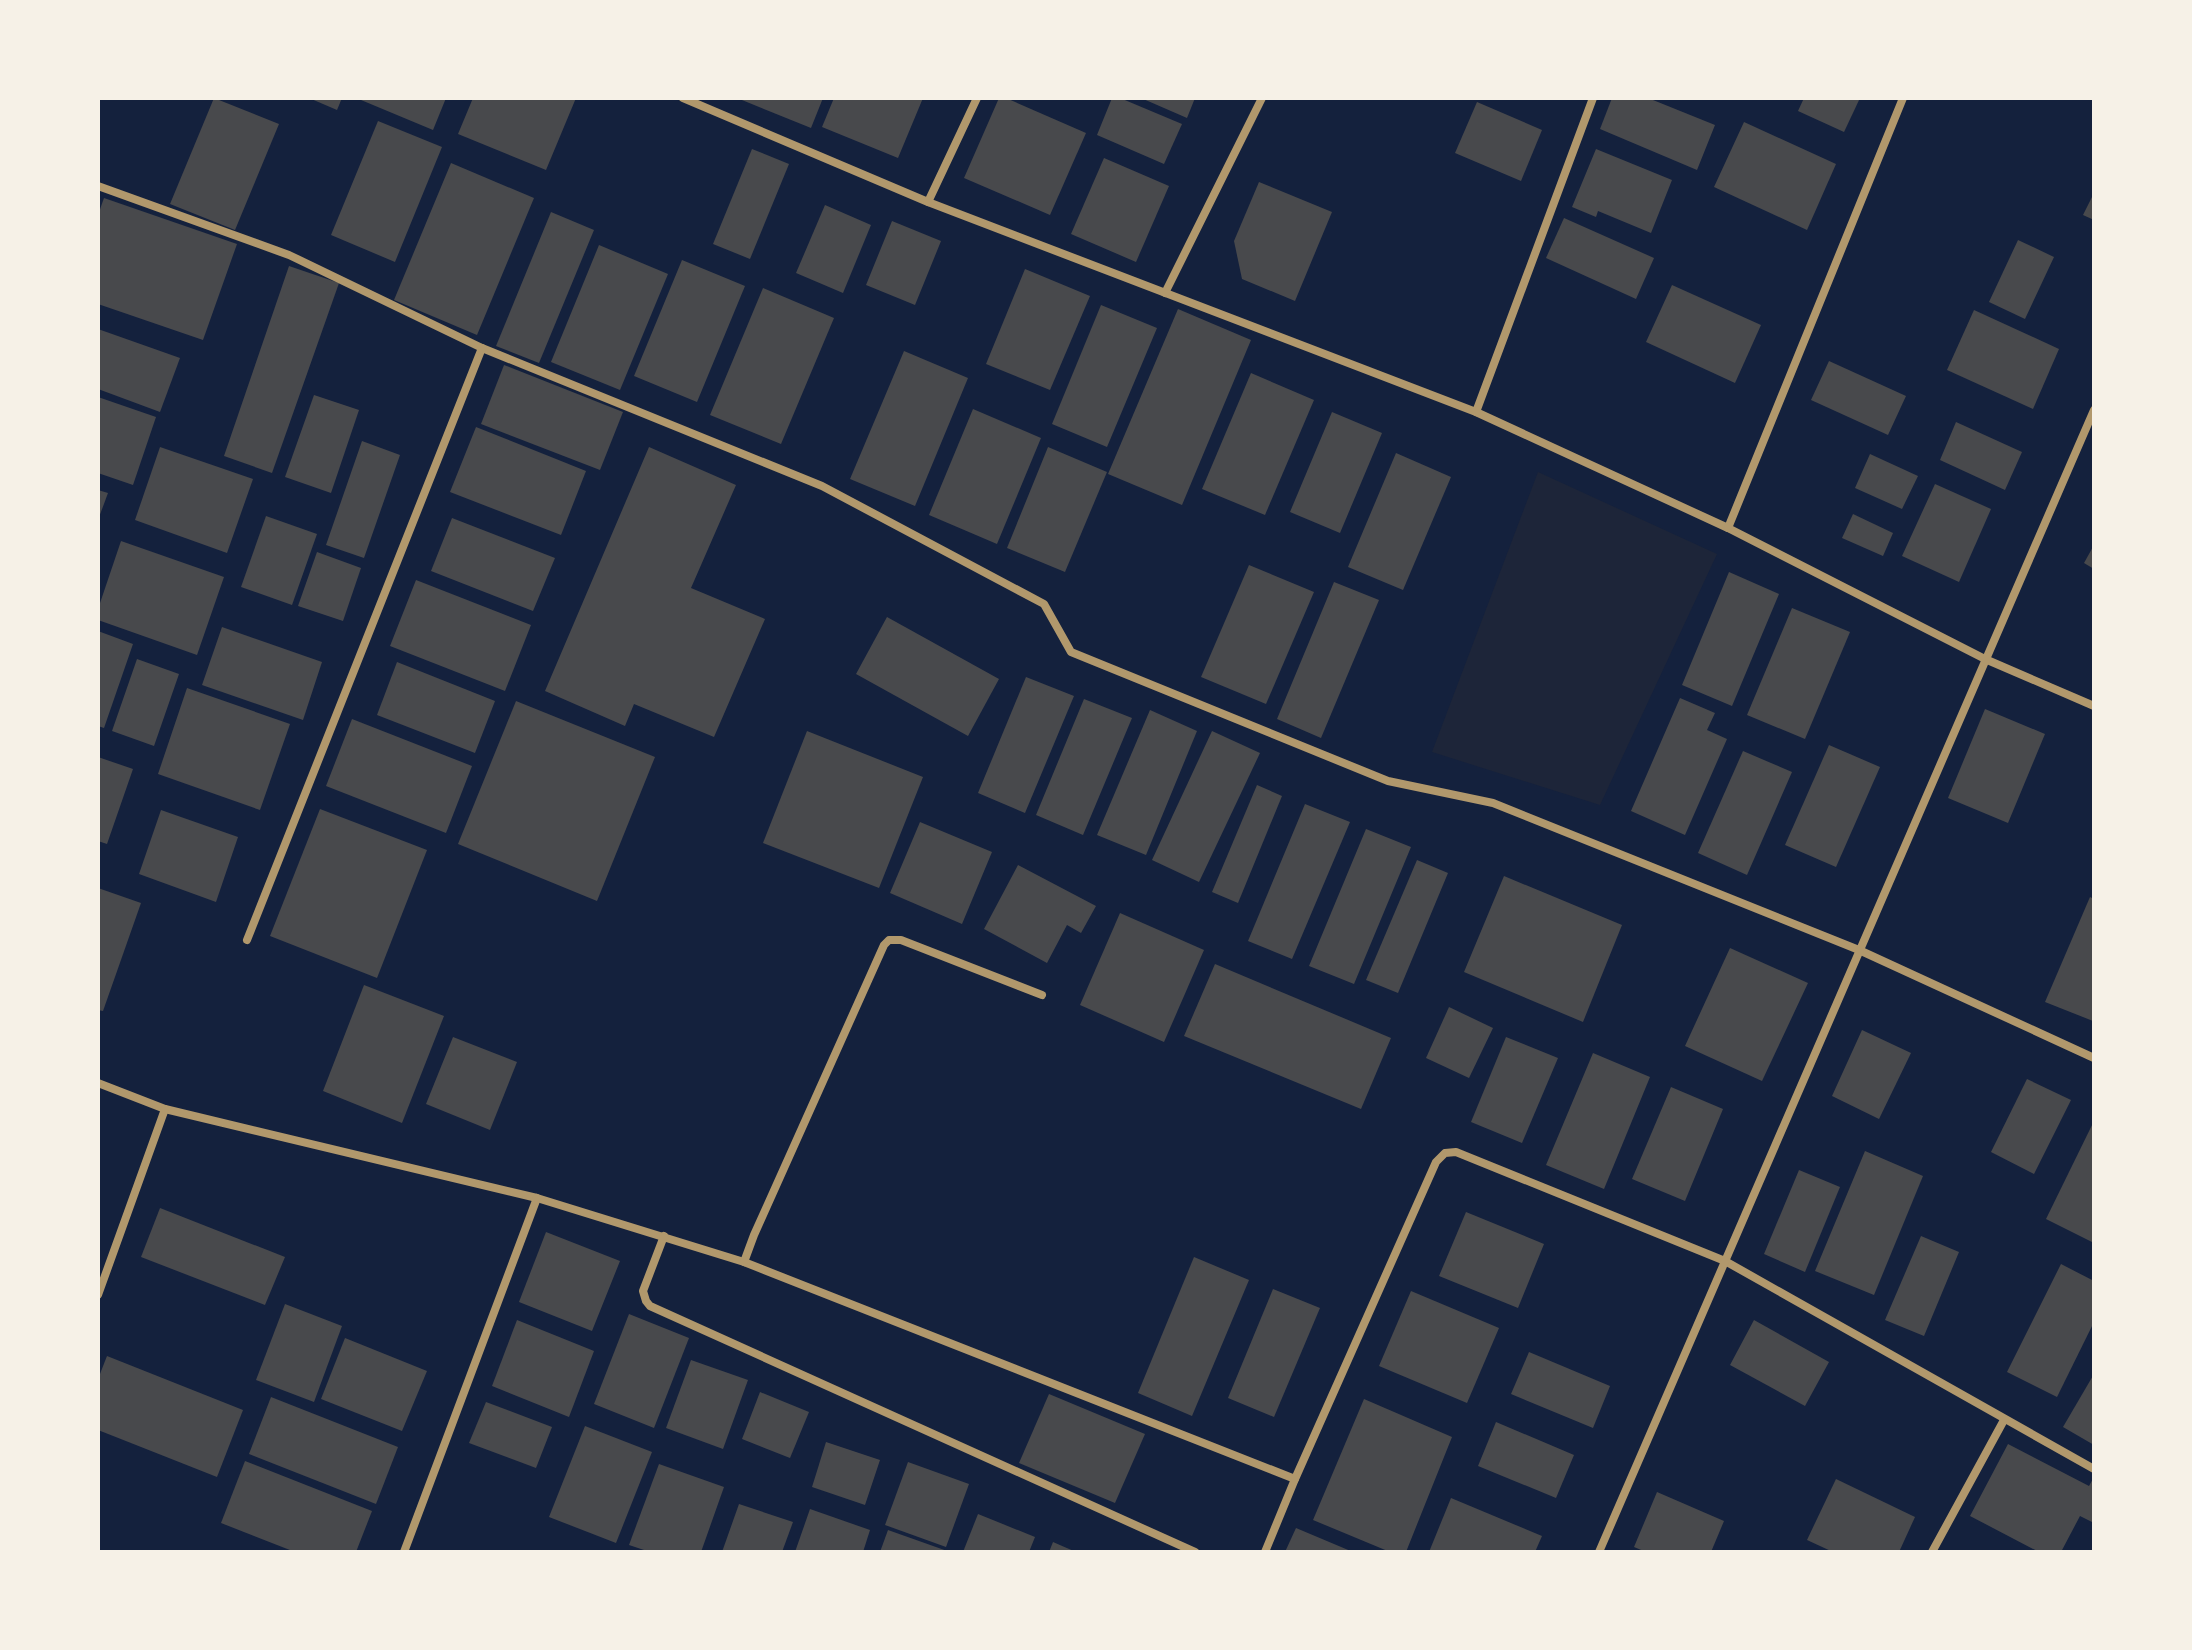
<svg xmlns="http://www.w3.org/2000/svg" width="2192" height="1650" font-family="'Open Sans',sans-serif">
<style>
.green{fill:#1d2539}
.building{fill:#48494c}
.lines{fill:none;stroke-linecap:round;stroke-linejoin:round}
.minor{stroke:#b1986c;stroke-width:8}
</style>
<rect width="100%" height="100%" fill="#14213d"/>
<polygon class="green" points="1538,472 1717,554 1600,805 1432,752"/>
<g class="building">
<polygon points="214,98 279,124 235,230 170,204"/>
<polygon points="309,98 342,98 337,110"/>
<polygon points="362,98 446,98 433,130 361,100"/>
<polygon points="473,98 576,98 546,170 458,134"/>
<polygon points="737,98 823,98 811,128"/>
<polygon points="834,98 923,98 898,158 822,127"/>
<polygon points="999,98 1006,98 1086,133 1050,215 964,178"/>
<polygon points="1112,98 1120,98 1182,124 1164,164 1097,135"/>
<polygon points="1141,98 1195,98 1187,118"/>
<polygon points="1612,98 1648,98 1715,125 1697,170 1600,129"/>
<polygon points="1804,98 1860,98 1844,132 1798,111"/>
<polygon points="1477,102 1542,130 1521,181 1455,153"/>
<polygon points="378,121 442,147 395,262 331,235"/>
<polygon points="1744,122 1836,164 1807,230 1714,187"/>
<polygon points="752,149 789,164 750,259 713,244"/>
<polygon points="1596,149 1672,180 1651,233 1598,211 1596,217 1572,207"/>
<polygon points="1104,158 1169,186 1136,262 1071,234"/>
<polygon points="451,163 534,198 477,335 394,300"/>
<polygon points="1259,182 1332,212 1295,301 1242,279 1234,241"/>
<polygon points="2094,193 2094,220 2083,215"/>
<polygon points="104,198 237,244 203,340 98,304 98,215"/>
<polygon points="825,205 871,225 843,293 796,273"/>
<polygon points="551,212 594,230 539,363 496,346"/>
<polygon points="1564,218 1654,258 1636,299 1546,258"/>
<polygon points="892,221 941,241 915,305 866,285"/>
<polygon points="2018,240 2054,257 2025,319 1989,302"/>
<polygon points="599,245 668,274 620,390 551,362"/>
<polygon points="682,260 745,286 697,402 634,376"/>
<polygon points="289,266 339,283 272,473 224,456"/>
<polygon points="1025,269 1090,296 1050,390 986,364"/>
<polygon points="1672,285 1761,325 1735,383 1646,342"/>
<polygon points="763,288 834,318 781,444 710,415"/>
<polygon points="1101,305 1157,328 1107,447 1052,424"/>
<polygon points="1178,309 1251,340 1182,505 1108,474"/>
<polygon points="1974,310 2059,349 2033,409 1947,370"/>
<polygon points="98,329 180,358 160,412 98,389"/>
<polygon points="904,351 968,378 915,506 850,479"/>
<polygon points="1829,361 1906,396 1888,435 1811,400"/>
<polygon points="504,365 623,412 600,470 481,424"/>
<polygon points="1251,373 1314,400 1265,515 1202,489"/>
<polygon points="314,395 359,410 331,493 285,477"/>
<polygon points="98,397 156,417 133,485 98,473"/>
<polygon points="973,409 1041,438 997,544 929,515"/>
<polygon points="1332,412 1382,433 1340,533 1290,512"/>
<polygon points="1956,422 2022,452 2005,490 1940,460"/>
<polygon points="476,427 586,471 561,535 450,492"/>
<polygon points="362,441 400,455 364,558 326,545"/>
<polygon points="160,447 253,479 227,553 135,520"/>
<polygon points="649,447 736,485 691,588 765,619 714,737 634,704 625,726 545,691"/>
<polygon points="1048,447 1107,472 1065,572 1007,548"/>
<polygon points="1396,453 1451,477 1403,590 1348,567"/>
<polygon points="1870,454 1918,476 1902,509 1855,488"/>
<polygon points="1935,484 1991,509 1959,582 1902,556"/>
<polygon points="98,490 108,493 98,520"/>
<polygon points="1853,514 1893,533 1883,556 1842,538"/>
<polygon points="266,516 317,534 292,605 241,587"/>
<polygon points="452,518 555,558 533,611 431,571"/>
<polygon points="121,541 224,577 197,655 98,620 98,609"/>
<polygon points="2094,545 2094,569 2084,563"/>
<polygon points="317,552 361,568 343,621 298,606"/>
<polygon points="1249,565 1314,592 1266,704 1201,677"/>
<polygon points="1729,572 1779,594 1732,706 1682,685"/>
<polygon points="416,580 531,625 505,691 390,646"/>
<polygon points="1334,582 1379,600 1321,738 1277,719"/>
<polygon points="1792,608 1850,632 1805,739 1747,715"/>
<polygon points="887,617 999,679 968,736 856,674"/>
<polygon points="222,627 322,662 303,720 202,685"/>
<polygon points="98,631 133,644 104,728 98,726"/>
<polygon points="137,659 179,674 154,746 112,731"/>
<polygon points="397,662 495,701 475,753 377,715"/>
<polygon points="1026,677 1074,696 1025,813 978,793"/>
<polygon points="187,688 290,724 260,810 158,774"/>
<polygon points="1680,698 1715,713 1707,730 1727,739 1685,835 1631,811"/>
<polygon points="1084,699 1132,718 1083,835 1036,815"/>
<polygon points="516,701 655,757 597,901 458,844"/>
<polygon points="1985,709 2045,734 2008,823 1948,798"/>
<polygon points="1150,710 1197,731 1146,855 1097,835"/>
<polygon points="352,719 472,766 446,833 326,786"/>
<polygon points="807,731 923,777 879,888 763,843"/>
<polygon points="1212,731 1260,753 1199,882 1152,860"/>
<polygon points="1829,745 1880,767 1836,867 1785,845"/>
<polygon points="1743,751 1792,772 1747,875 1698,853"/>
<polygon points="98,757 133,769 107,844 98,841"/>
<polygon points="1257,785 1282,796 1238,903 1212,892"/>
<polygon points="1305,804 1350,822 1292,959 1248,941"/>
<polygon points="320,809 427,850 377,978 270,936"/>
<polygon points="161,810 238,837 216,902 139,874"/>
<polygon points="920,822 992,852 962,924 890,893"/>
<polygon points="1366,829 1411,847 1354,984 1309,966"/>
<polygon points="1417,860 1448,873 1398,993 1366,980"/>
<polygon points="1018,865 1096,906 1081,933 1067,925 1047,963 984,929"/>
<polygon points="1504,876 1622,925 1583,1022 1464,972"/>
<polygon points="98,888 141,903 103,1011 98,1010"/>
<polygon points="2090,897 2094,899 2093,1021 2045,1002"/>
<polygon points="1120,913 1204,950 1164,1042 1080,1005"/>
<polygon points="1730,948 1808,983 1762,1081 1685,1046"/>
<polygon points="1215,964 1391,1038 1361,1109 1184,1036"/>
<polygon points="364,985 444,1016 402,1123 323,1091"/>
<polygon points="1449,1007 1493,1028 1469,1078 1426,1058"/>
<polygon points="1862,1030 1911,1053 1879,1119 1832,1096"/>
<polygon points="453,1037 517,1062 490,1130 426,1104"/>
<polygon points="1506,1037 1558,1058 1522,1143 1471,1122"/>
<polygon points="1593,1053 1650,1077 1604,1189 1546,1165"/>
<polygon points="2027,1079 2071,1100 2034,1174 1991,1152"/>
<polygon points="1671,1087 1723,1109 1685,1201 1632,1179"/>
<polygon points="2094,1121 2094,1243 2046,1219"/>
<polygon points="1865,1151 1923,1176 1874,1295 1815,1271"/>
<polygon points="1799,1170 1840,1187 1805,1272 1764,1254"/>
<polygon points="160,1208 285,1257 265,1305 141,1257"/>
<polygon points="1466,1212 1544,1244 1518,1308 1439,1276"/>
<polygon points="546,1232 620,1261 592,1331 519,1302"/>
<polygon points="1921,1236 1959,1252 1924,1336 1885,1320"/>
<polygon points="1194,1257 1249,1280 1192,1416 1138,1393"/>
<polygon points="2061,1264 2094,1281 2094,1322 2057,1397 2007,1372"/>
<polygon points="1273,1289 1320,1308 1274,1417 1228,1398"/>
<polygon points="1411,1291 1499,1328 1467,1403 1379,1366"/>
<polygon points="285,1304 342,1326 314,1402 256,1380"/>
<polygon points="629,1314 689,1338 654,1428 594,1404"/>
<polygon points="517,1320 594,1351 569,1417 492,1386"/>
<polygon points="1754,1320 1829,1362 1805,1406 1730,1365"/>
<polygon points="345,1338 427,1371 402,1431 321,1399"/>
<polygon points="1529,1352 1610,1386 1593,1428 1511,1394"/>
<polygon points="107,1356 243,1410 217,1477 98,1430 98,1379"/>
<polygon points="691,1360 748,1380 723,1449 666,1428"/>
<polygon points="2094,1374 2094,1445 2063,1427"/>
<polygon points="760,1392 809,1412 790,1458 742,1439"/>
<polygon points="1049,1394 1145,1434 1115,1503 1019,1463"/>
<polygon points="271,1397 398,1447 376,1504 249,1454"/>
<polygon points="1364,1399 1452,1437 1406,1552 1390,1552 1313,1520"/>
<polygon points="486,1402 552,1427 536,1468 469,1443"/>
<polygon points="1496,1422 1574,1455 1556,1498 1478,1466"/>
<polygon points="585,1426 652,1452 616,1543 549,1517"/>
<polygon points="826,1442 880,1460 865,1505 812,1487"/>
<polygon points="2008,1444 2089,1486 2094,1477 2094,1523 2080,1516 2061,1552 2039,1552 1970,1516"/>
<polygon points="245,1461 372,1511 356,1552 295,1552 221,1523"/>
<polygon points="908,1462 969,1484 946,1547 885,1525"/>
<polygon points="659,1464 724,1487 701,1552 650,1552 629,1545"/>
<polygon points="1836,1479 1915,1517 1899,1552 1833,1552 1807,1540"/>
<polygon points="1657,1492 1724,1521 1711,1552 1646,1552 1634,1547"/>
<polygon points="1451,1498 1542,1536 1535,1552 1429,1552"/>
<polygon points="739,1504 793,1522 782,1552 722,1552"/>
<polygon points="810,1509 870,1530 863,1552 795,1552"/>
<polygon points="978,1514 1035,1537 1029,1552 963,1552"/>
<polygon points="1296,1528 1353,1552 1285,1552"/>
<polygon points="888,1530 950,1552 880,1552"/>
<polygon points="1053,1542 1076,1552 1049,1552"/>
</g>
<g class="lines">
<g class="minor">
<polyline points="683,98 928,202 1476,412 1728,528 1985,659 2094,706"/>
<polyline points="98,186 289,255 482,348 822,486 1044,604 1071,652 1388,781 1493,803 1859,950 2094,1058"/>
<polyline points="928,202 977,98"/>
<polyline points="1165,293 1262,98"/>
<polyline points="1476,412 1593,98"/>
<polyline points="1728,528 1903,98"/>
<polyline points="247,940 482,348"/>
<polyline points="98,1083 165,1109 537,1198 744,1262 1295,1479"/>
<polyline points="664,1236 643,1291 646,1301 650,1306 1195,1552"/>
<polyline points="744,1262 754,1235 884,945 889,940 901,940 1042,995"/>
<polyline points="98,1295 165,1109"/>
<polyline points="404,1552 537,1198"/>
<polyline points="1265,1552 1295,1479 1436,1162 1445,1153 1456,1152 1725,1261 2094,1469"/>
<polyline points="1599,1552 2094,410"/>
<polyline points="1932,1552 2004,1420"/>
</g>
</g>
<rect width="2192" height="1650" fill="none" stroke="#f6f1e7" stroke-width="200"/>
</svg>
